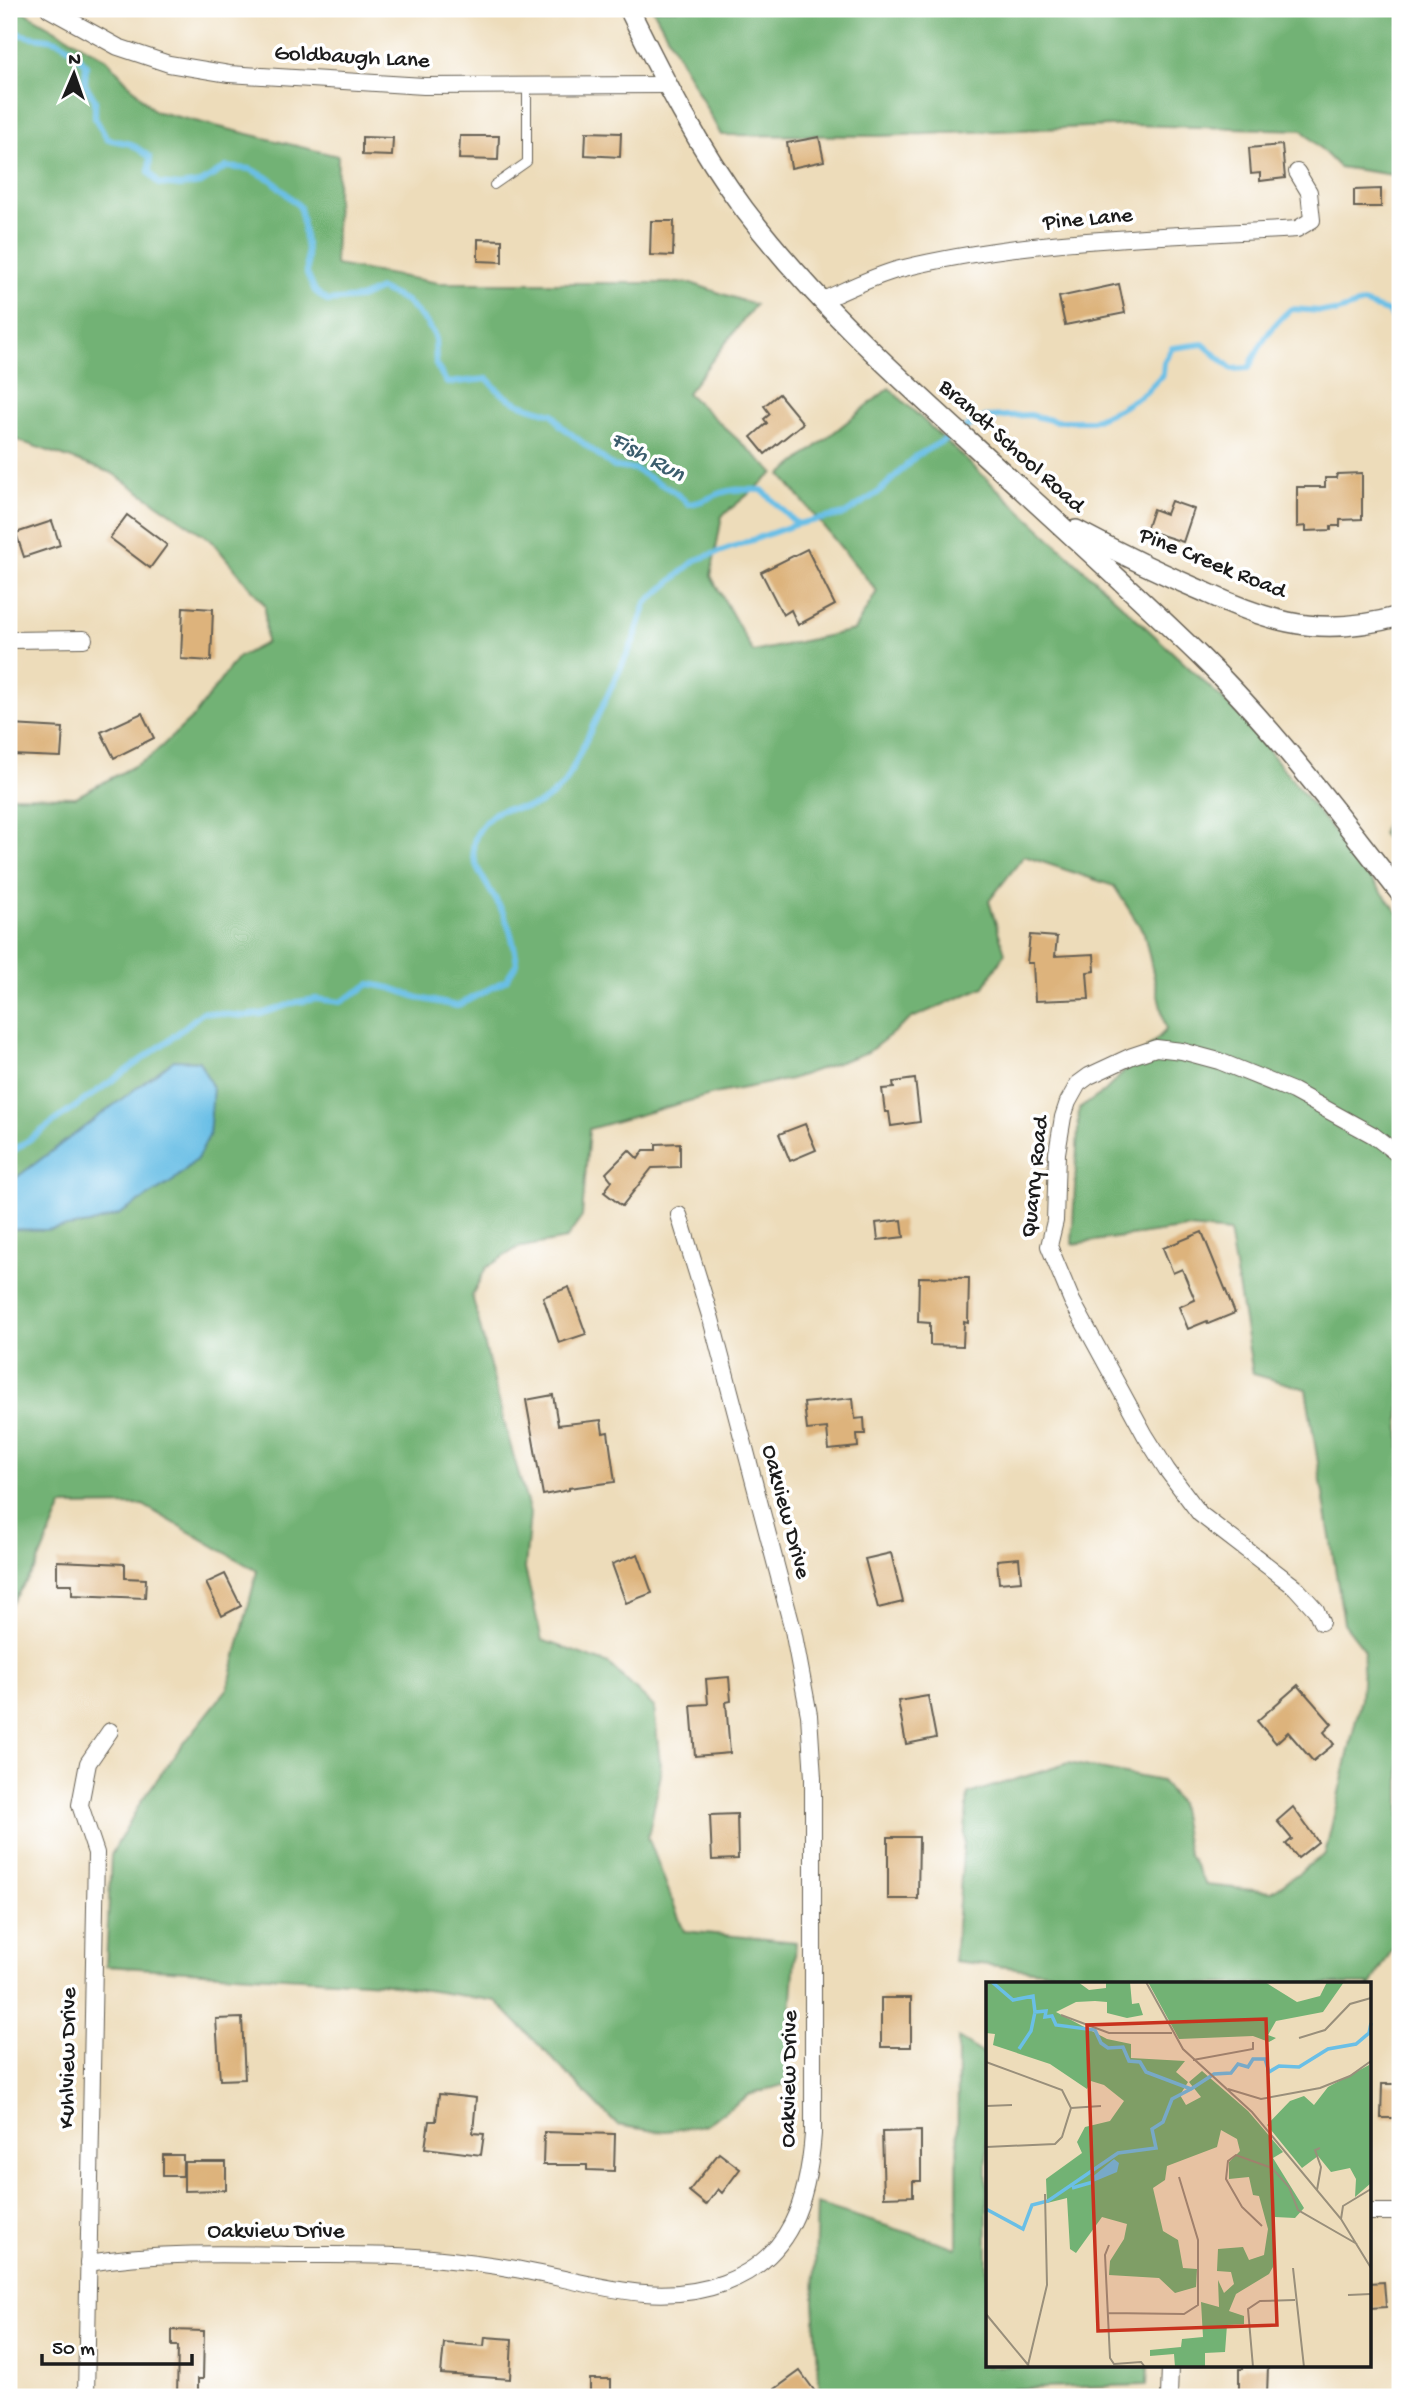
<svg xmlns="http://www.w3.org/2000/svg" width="1409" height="2406" font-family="'Gochi Hand',sans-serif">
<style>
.forest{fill:#72b274;stroke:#476748;stroke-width:2}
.water{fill:#6abfe6;stroke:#436e81;stroke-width:2}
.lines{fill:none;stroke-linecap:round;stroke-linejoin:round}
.stream{stroke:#6abfe6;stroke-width:6}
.building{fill:#ddb37c}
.service-casing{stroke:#655f53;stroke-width:10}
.minor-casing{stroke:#655f53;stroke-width:18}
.tertiary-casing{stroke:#655f53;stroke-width:22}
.service{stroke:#fff;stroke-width:8}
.minor{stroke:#fff;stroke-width:16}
.tertiary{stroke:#fff;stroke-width:19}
.labels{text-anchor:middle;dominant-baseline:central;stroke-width:7;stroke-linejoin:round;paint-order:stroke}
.street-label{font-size:23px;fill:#1c1c1c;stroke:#fff}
.water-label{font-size:24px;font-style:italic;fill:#3b5d6d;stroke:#fff}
.inset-river{fill:none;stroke:#6abfe6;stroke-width:3.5}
.inset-road{fill:none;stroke:#998f7b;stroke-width:2}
.view{fill:#c8321e;fill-opacity:0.15;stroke:#c8321e;stroke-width:3.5}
.inset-edge{fill:none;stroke:#1c1c1c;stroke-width:3.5}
</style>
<rect width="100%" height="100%" fill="#fff"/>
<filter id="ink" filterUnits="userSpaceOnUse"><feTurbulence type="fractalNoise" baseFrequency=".0143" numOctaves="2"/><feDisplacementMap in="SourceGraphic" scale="14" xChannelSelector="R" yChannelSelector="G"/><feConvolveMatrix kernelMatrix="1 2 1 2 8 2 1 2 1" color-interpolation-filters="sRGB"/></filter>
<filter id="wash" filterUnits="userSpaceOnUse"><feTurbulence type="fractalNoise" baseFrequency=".00686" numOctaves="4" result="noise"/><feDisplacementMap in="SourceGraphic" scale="28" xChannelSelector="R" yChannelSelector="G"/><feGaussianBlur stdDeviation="1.57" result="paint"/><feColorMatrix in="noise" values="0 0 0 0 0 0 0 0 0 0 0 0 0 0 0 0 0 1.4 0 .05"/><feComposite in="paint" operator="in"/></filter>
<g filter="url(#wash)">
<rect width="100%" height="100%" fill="#eddcba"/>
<g class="forest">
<polygon points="9,9 19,9 106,59 154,111 338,156 335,265 439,283 691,283 755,305 687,393 774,473 722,516 711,576 753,652 854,630 877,591 781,475 889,388 1243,718 1400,915 1400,1901 1395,1945 1369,1988 1369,1984 1064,1984 1058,1973 954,1961 968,1794 1069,1763 1161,1781 1179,1803 1188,1853 1206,1885 1272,1892 1325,1854 1361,1698 1364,1649 1344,1623 1306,1389 1253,1374 1229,1232 1188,1228 1072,1244 1079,1109 1105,1091 1166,1030 1144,933 1114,886 1024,856 989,901 1005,953 984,987 912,1018 868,1052 791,1079 714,1094 589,1129 582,1217 566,1239 517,1248 486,1268 472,1295 507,1433 530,1513 525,1569 542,1640 609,1664 654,1707 661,1774 648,1837 684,1931 796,1942 786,2084 749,2095 705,2125 660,2132 617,2125 496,2001 381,1983 106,1966 111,1855 142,1800 177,1752 228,1688 257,1571 143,1505 62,1506 36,1567 9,1607 9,796 76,797 149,758 195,715 237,658 266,643 265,605 211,540 112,473 11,438 9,439"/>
<polygon points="653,9 1400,9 1400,176 1339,167 1302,130 1132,125 880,136 721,135"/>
<polygon points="1400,780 1400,858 1382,834"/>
<polygon points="958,2038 987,2056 987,2366 1148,2366 1147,2385 1012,2389 1011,2397 820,2397 814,2302 817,2204 957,2248"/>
</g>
<polygon class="water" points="174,1060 199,1061 213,1088 209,1136 197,1159 173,1181 118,1215 89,1224 45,1230 9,1229 9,1183"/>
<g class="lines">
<g class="stream">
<path d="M9 29C29 41 43 35 59 42 70 46 78 56 86 65L85 84 95 100V118L107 139 131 144 150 157 149 172 159 184 180 186 201 183 226 167 250 169 272 180 300 207 307 251V274L315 291 327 301 360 298 380 289 406 301 426 322 435 336 436 365 447 383 488 379C506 403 525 406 553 414L561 426 614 467 634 469 673 491 689 504C705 502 707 498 721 493 735 488 748 490 762 490L797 524 845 514 879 492 916 456 985 417 1030 415 1055 421H1092L1119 409 1145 393 1163 374 1164 362 1172 348 1203 344 1232 369 1249 368C1260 344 1271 326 1291 309L1336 312 1363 303 1389 312 1400 330"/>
<path d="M9 1154 169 1040 203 1012 243 1016 261 1014 297 1002 316 999 341 1002 370 984 391 988 419 998 457 1006 506 980 517 963C514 942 510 925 500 907 481 872 453 847 495 813 504 806 521 810 532 806 545 803 557 791 566 782L634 640 646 603 696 560 797 524"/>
</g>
</g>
<g id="blocks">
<g class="building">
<polygon points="586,132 621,133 620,157 585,155"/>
<polygon points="460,136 499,136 498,160 459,159"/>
<polygon points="362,137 393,138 392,156 362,155"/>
<polygon points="819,137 824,161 791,168 787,143"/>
<polygon points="1282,145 1285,178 1260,181 1260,173 1251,174 1249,148"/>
<polygon points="1381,189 1381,207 1354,207 1354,190"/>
<polygon points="651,221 674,221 673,256 650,255"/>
<polygon points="478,239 502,240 502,262 478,261"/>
<polygon points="1119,284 1125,313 1065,325 1059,297"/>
<polygon points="779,394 803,423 765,454 751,437 767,423 764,419 770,414 764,406"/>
<polygon points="1362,473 1362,519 1340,520 1340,526 1331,526 1331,530 1306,531 1306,526 1297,527 1297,487 1325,487 1325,478 1336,478 1337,474"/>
<polygon points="1171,501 1194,509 1183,542 1146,530 1153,509 1166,514"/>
<polygon points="127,515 167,545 150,568 110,538"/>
<polygon points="52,521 60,545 24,557 16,533"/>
<polygon points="807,549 835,605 798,625 791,610 783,615 761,572"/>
<polygon points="183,607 213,609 211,661 181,659"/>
<polygon points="142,713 154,738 114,758 101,732"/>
<polygon points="12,725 63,728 61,757 11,755"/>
<polygon points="1030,935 1057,937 1055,956 1094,954 1095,971 1087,972 1089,999 1035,1001 1033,963 1027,963"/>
<polygon points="915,1079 920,1122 891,1126 889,1112 885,1112 882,1089 894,1088 893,1082"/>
<polygon points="805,1124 816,1150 790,1161 779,1134"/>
<polygon points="680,1143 680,1167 652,1168 622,1206 604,1192 612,1181 606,1173 629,1150 638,1159 644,1150 656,1150 656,1144"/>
<polygon points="902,1220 904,1237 878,1240 876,1223"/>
<polygon points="1202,1232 1235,1313 1208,1324 1207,1321 1188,1329 1179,1307 1195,1300 1182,1269 1173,1273 1163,1248"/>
<polygon points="919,1277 969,1278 968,1323 964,1322 963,1346 930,1345 930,1323 918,1322"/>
<polygon points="569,1287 586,1334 559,1343 543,1297"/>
<polygon points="553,1395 558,1425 601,1420 603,1433 608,1432 615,1482 569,1488 569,1490 543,1495 526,1400"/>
<polygon points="853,1398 855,1419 864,1418 865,1434 857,1434 858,1447 829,1450 827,1428 807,1430 804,1403"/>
<polygon points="891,1553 903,1602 878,1608 865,1559"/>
<polygon points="638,1554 652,1593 626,1603 612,1564"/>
<polygon points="1019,1558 1021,1581 999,1583 997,1560"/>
<polygon points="57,1561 125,1564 125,1578 146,1579 145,1598 72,1595 72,1584 57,1584"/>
<polygon points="225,1574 241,1606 222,1616 206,1583"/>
<polygon points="729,1677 731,1701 726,1702 730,1753 695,1756 691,1705 708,1704 706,1679"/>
<polygon points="1298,1685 1332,1724 1324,1732 1334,1744 1313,1761 1288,1732 1276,1743 1257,1721"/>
<polygon points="928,1696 936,1738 906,1744 898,1701"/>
<polygon points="1293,1807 1318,1842 1298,1858 1286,1844 1292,1839 1277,1821"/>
<polygon points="737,1814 738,1859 712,1860 710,1815"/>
<polygon points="888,1837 919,1837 918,1899 888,1899"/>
<rect x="881" y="1998" width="30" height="49"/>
<polygon points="242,2018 245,2079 220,2080 216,2019"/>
<polygon points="1382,2084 1400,2084 1400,2118 1381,2118"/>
<polygon points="439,2094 476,2098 473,2133 484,2134 481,2155 425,2148 429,2121 436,2121"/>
<polygon points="921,2131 921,2181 913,2181 913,2196 884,2197 882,2132"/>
<polygon points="544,2132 615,2134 614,2171 587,2170 587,2165 543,2165"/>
<polygon points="719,2153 740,2169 722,2193 718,2189 706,2205 689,2191"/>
<rect x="163" y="2155" width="20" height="21"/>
<polygon points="184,2162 226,2162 226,2190 184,2191"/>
<polygon points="1384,2282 1386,2307 1369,2308 1369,2283"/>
<polygon points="172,2330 204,2331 203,2379 198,2379 198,2397 177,2397 178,2346 172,2346"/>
<polygon points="485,2337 512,2339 510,2379 441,2374 444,2343 484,2346"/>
<polygon points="1243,2366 1268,2366 1267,2395 1239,2395 1239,2369 1243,2369"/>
<polygon points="800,2371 819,2397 764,2397"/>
<rect x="590" y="2379" width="21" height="18"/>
</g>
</g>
</g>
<g filter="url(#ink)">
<use href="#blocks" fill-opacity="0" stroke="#655f53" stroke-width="2"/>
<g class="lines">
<defs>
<polyline id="service" points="494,185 527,162 527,85"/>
<g id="minor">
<polyline points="49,9 118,47 169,64 229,74 424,86 666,85"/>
<path d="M821 301C846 290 873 276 900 269 1029 237 1165 237 1297 229L1312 220 1309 192 1297 172"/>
<polyline points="9,640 84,639"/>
<polyline points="1321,1622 1316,1610 1295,1587 1200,1514 1167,1470 1145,1435 1072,1301 1049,1246 1055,1221 1057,1153 1063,1117 1068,1102 1078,1084 1089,1076 1132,1056 1156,1048 1182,1051 1219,1061 1293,1091 1373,1135 1400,1156"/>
<polyline points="1369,2212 1400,2212"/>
<path d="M88 2263C155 2252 226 2254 294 2255 340 2255 386 2254 432 2258 463 2261 495 2265 526 2271 591 2283 658 2308 724 2283 792 2258 808 2199 813 2134V1778L809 1715 793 1630 711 1319 679 1215"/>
<polyline points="86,2397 96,1853 80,1805 88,1763 110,1731"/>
<polyline points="1169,2397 1170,2366"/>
</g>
<g id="tertiary">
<path d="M629 9C663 78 698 147 744 209 810 296 890 370 971 443 1048 514 1126 584 1201 657 1275 729 1336 812 1400 893"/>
<path d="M1076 530C1119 553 1162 574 1207 593 1233 605 1260 616 1288 622 1325 630 1364 626 1400 616"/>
</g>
</defs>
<use href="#service" class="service-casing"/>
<use href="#minor" class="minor-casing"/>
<use href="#tertiary" class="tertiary-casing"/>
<use href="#service" class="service"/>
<use href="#minor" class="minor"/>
<use href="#tertiary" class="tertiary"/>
</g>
</g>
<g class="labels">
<g class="street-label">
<text transform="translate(352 58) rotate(3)">Goldbaugh Lane</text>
<text transform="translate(1088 220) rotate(-5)">Pine Lane</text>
<text transform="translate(1011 447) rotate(42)">Brandt School Road</text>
<text transform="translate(1212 564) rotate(22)">Pine Creek Road</text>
<text transform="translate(1036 1177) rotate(-84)">Quarry Road</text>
<text transform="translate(785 1512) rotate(75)">Oakview Drive</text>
<text transform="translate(69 2058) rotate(-89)">Kuhlview Drive</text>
<text transform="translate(790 2079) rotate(-89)">Oakview Drive</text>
<text x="276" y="2232">Oakview Drive</text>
</g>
<g class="water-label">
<text transform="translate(647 458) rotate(29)">Fish Run</text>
</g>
</g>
<g transform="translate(986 1982)">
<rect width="385" height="385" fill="#eddcba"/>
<path d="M0 0H92L103 8 120 6V0H144L146 22 153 21 157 33 141 36 121 31V20L109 19 90 20 70 30 121 57 145 62V76L199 79 190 90 202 100 194 113 200 123 215 115 203 100 216 89 262 129 297 170 287 176 318 226 309 236 289 235 287 285 283 292 250 312 243 329 258 334V342L241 343 239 370 219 371V384L189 385 188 372 164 374V368L195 365 196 357 217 355 215 320 233 325 232 298 238 311 248 302 245 290 231 289 232 267 257 265 263 278 278 273 282 247 273 214 267 213 263 195 243 197V180L254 169 251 157 235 148 231 165 181 184 179 198 167 206 177 249 192 258 197 286 211 287 210 305 189 311 173 296 123 293 124 279 138 257 141 242 116 235 90 271 84 267 81 216 61 221 60 197 96 171 91 160 99 145 124 139 138 119 118 103 105 99 101 107 64 82 7 63 9 52 0 51ZM162 0H279L311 20 334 14 341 0H358L337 30 290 39 282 53 290 56 283 60 267 54 193 57ZM383 83 385 201 369 215 370 197 364 186 345 190 332 174 316 186 281 143 304 119 318 114 328 123 342 105Z" fill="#72b274"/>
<path d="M128 177 133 181 131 190 107 200 105 196Z" fill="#6abfe6"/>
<path class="inset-river" d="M6 0 27 18 47 14 49 30 60 29 59 35 66 34 70 43 109 48 115 61 122 66 137 65 143 79 154 80 160 90 205 107 228 92 245 91 252 82 262 85 267 77H279L283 90 293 84 313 85 342 67 370 62 383 51 385 41M33 67 45 49 49 30M86 206 107 200M0 227 37 247 46 223 62 219 132 171 170 166 166 147 177 140 186 117 205 107"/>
<path class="inset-road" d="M160 0 197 67 266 130 355 237 385 286M75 33 123 51H186M313 56 339 48 364 22 385 16M207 78 267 67V60M0 80 76 108 85 126 76 155 69 162 0 165M242 107 275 117 334 106 364 94 385 79M0 124 26 123M85 126 115 124M331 208 335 185 329 168 334 166M355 237 357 224 385 207M276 244 256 225 240 197 242 179 250 173 286 186 303 205 312 228 371 262M123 263 119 273 124 376 128 382 155 380 159 385M307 286 318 385M362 313 385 312M122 331 198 332 212 323V258L193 195M0 332 43 384M42 383 61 303 59 212M267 385 262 327 274 319 309 318"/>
<path class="view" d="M280 37 291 343 112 349 101 43Z"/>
<rect width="385" height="385" class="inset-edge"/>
</g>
<rect width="1409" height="2406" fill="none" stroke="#fff" stroke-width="35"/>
<g transform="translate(74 74) rotate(2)" stroke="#ffffff" stroke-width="5" paint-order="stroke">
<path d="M0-5L12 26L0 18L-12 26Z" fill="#1c1c1c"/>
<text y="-10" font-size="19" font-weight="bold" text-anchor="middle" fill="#1c1c1c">N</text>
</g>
<path d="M42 2354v10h150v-10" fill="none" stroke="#1c1c1c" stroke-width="3.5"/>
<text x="52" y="2354" font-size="21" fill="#1c1c1c" stroke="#ffffff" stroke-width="5" paint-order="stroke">50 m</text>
</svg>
